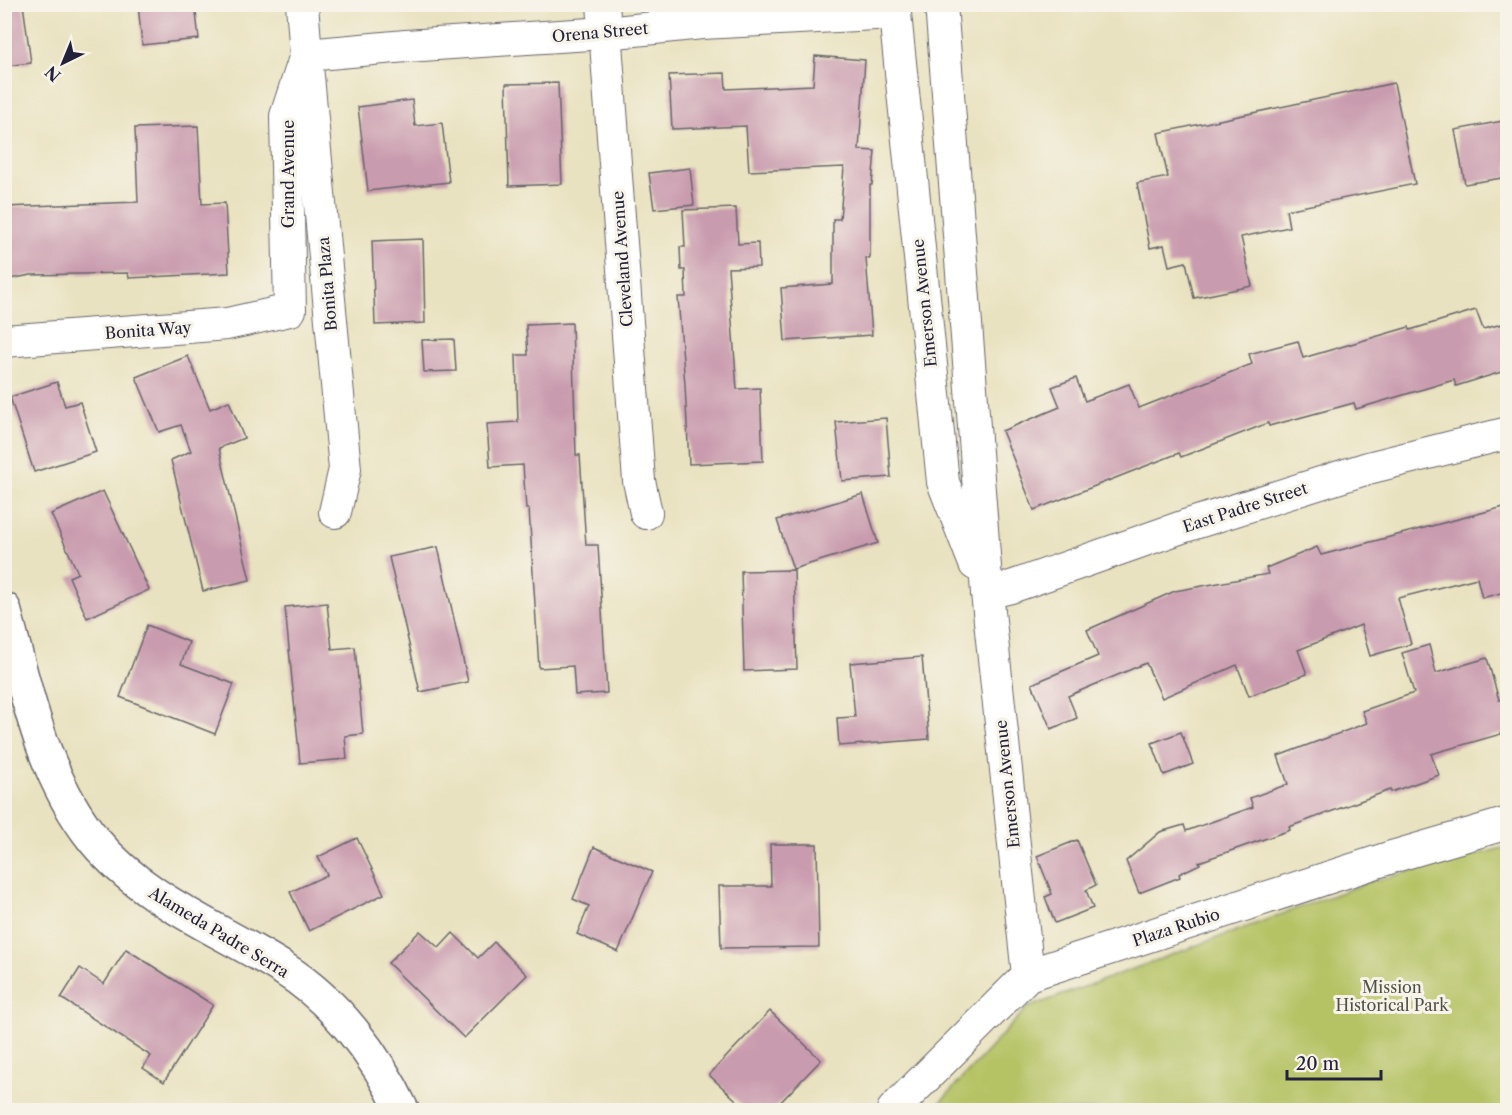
<svg xmlns="http://www.w3.org/2000/svg" width="1512" height="1115" font-family="'Libre Caslon Text',serif">
<style>
.green{fill:#b6c365;stroke:#6c7250;stroke-width:1.5}
.building{fill:#c99bae}
.lines{fill:none;stroke-linecap:round;stroke-linejoin:round}
.minor-casing{stroke:#68656a;stroke-width:34}
.tertiary-casing{stroke:#68656a;stroke-width:36}
.minor{stroke:#fff;stroke-width:32}
.tertiary{stroke:#fff;stroke-width:33}
.labels{text-anchor:middle;dominant-baseline:central;stroke-width:6;stroke-linejoin:round;paint-order:stroke}
.street-label{font-size:16px;fill:#22223b;stroke:#f7f3e8}
.park-label{font-size:16px;fill:#4e5248;stroke:#f7f3e8}
</style>
<rect width="100%" height="100%" fill="#f7f3e8"/>
<filter id="ink" filterUnits="userSpaceOnUse"><feTurbulence type="fractalNoise" baseFrequency=".0167" numOctaves="2"/><feDisplacementMap in="SourceGraphic" scale="12" xChannelSelector="R" yChannelSelector="G"/><feConvolveMatrix kernelMatrix="1 2 1 2 8 2 1 2 1" color-interpolation-filters="sRGB"/></filter>
<filter id="wash" filterUnits="userSpaceOnUse"><feTurbulence type="fractalNoise" baseFrequency=".008" numOctaves="4" result="noise"/><feDisplacementMap in="SourceGraphic" scale="24" xChannelSelector="R" yChannelSelector="G"/><feGaussianBlur stdDeviation="1.35" result="paint"/><feColorMatrix in="noise" values="0 0 0 0 0 0 0 0 0 0 0 0 0 0 0 0 0 1.4 0 .05"/><feComposite in="paint" operator="in"/></filter>
<g filter="url(#wash)">
<rect width="100%" height="100%" fill="#e9e2c0"/>
<polygon class="green" points="1507,847 1507,1110 933,1110 1027,1008 1369,882"/>
<g id="blocks">
<g class="building">
<polygon points="4,4 23,4 31,63 4,66"/>
<polygon points="138,4 195,4 199,39 142,45"/>
<polygon points="815,56 865,60 859,150 875,151 872,185 870,185 870,258 866,258 872,335 785,341 781,288 833,284 833,219 840,219 844,167 749,171 746,126 672,129 669,75 725,73 726,89 813,85"/>
<polygon points="558,83 562,184 509,186 506,84"/>
<polygon points="1394,83 1415,184 1286,210 1289,227 1241,237 1252,286 1194,298 1186,262 1169,266 1164,245 1150,248 1137,183 1168,177 1158,133"/>
<polygon points="412,100 415,126 442,123 449,182 368,191 358,107"/>
<polygon points="1508,120 1508,177 1465,184 1455,130"/>
<polygon points="198,126 202,204 225,203 229,273 129,278 128,273 31,275 4,280 4,207 138,202 135,128"/>
<polygon points="690,168 694,205 654,209 649,173"/>
<polygon points="736,208 738,244 758,243 759,267 728,268 737,389 760,388 763,461 689,464 685,385 678,297 686,297 685,270 681,270 680,247 685,247 683,210"/>
<polygon points="423,239 425,323 375,325 372,241"/>
<polygon points="1476,310 1483,329 1502,324 1508,339 1508,370 1456,386 1454,380 1356,409 1354,403 1269,426 1268,423 1181,457 1179,453 1034,510 1002,431 1060,407 1052,387 1076,378 1085,401 1129,384 1139,408 1252,364 1249,354 1298,341 1303,358 1409,327 1410,330"/>
<polygon points="572,323 576,455 580,455 586,545 598,545 607,693 575,695 573,666 539,668 529,509 526,509 523,465 490,467 487,424 518,422 516,355 528,355 526,325"/>
<polygon points="454,339 456,371 424,372 422,340"/>
<polygon points="188,356 210,409 229,401 244,438 219,448 250,580 203,591 171,460 191,451 181,425 159,432 136,377"/>
<polygon points="57,382 65,406 80,402 96,452 34,472 10,397"/>
<polygon points="886,418 891,477 842,481 836,422"/>
<polygon points="103,491 149,590 87,618 69,577 78,573 51,514"/>
<polygon points="863,494 878,543 793,569 777,520"/>
<polygon points="1504,507 1508,522 1508,591 1482,598 1477,578 1398,598 1411,644 1370,656 1361,625 1298,650 1307,674 1249,696 1237,665 1162,698 1146,663 1068,696 1077,718 1051,729 1032,684 1098,656 1087,630 1175,591 1268,574 1266,568 1317,547 1321,555"/>
<polygon points="438,547 468,682 420,692 389,557"/>
<polygon points="794,570 797,669 744,671 741,571"/>
<polygon points="327,603 332,649 355,647 363,734 345,736 347,759 300,763 285,607"/>
<polygon points="147,625 189,642 181,664 234,684 215,734 120,697"/>
<polygon points="1429,645 1436,673 1487,658 1499,700 1508,698 1508,732 1431,754 1439,775 1391,792 1390,790 1289,827 1290,830 1199,862 1200,864 1179,874 1180,877 1139,893 1126,861 1160,832 1184,825 1186,831 1253,807 1250,798 1288,784 1278,756 1367,723 1362,711 1414,693 1402,653"/>
<polygon points="922,657 929,739 839,746 837,718 855,717 850,663"/>
<polygon points="1181,732 1193,764 1164,775 1152,743"/>
<polygon points="357,838 384,894 309,931 290,892 327,875 318,857"/>
<polygon points="1077,840 1096,885 1086,890 1093,908 1055,923 1045,897 1052,894 1037,856"/>
<polygon points="770,844 817,844 819,947 721,948 719,886 771,886"/>
<polygon points="594,847 652,872 618,952 577,934 589,906 573,899"/>
<polygon points="420,931 439,948 453,933 478,958 494,942 527,975 464,1038 388,963"/>
<polygon points="126,949 213,1005 164,1082 143,1068 151,1056 61,998 80,968 104,984"/>
<polygon points="770,1011 821,1060 773,1110 747,1110 709,1075"/>
</g>
</g>
</g>
<g filter="url(#ink)">
<use href="#blocks" fill-opacity="0" stroke="#68656a" stroke-width="1.5"/>
<g class="lines">
<defs>
<g id="minor">
<polyline points="603,4 639,481 646,513"/>
<polyline points="894,4 943,482 975,564"/>
<polyline points="941,4 987,593 1028,975"/>
<polyline points="4,341 227,324 290,310 286,116 306,55 302,4"/>
<polyline points="335,512 345,469 306,55 406,46 606,33 702,23 895,13"/>
<polyline points="987,593 1011,587 1185,526 1368,468 1508,433"/>
<polyline points="893,1110 1028,975 1395,856 1508,823"/>
</g>
<path id="tertiary" d="M4 609C26 689 41 774 94 840 144 901 219 928 284 969 336 1002 377 1056 402 1110"/>
</defs>
<use href="#minor" class="minor-casing"/>
<use href="#tertiary" class="tertiary-casing"/>
<use href="#minor" class="minor"/>
<use href="#tertiary" class="tertiary"/>
</g>
</g>
<g class="labels">
<g class="street-label">
<text transform="translate(600 32) rotate(-5)">Orena Street</text>
<text transform="translate(288 174) rotate(-90)">Grand Avenue</text>
<text transform="translate(622 259) rotate(-94)">Cleveland Avenue</text>
<text transform="translate(327 284) rotate(-95)">Bonita Plaza</text>
<text transform="translate(924 303) rotate(-96)">Emerson Avenue</text>
<text transform="translate(148 330) rotate(-4)">Bonita Way</text>
<text transform="translate(1245 507) rotate(-18)">East Padre Street</text>
<text transform="translate(1007 784) rotate(-96)">Emerson Avenue</text>
<text transform="translate(1176 927) rotate(-18)">Plaza Rubio</text>
<text transform="translate(219 932) rotate(31)">Alameda Padre Serra</text>
</g>
<g class="park-label">
<text x="1392" y="987">Mission<tspan x="1392" dy="18">Historical Park</tspan></text>
</g>
</g>
<rect width="1512" height="1115" fill="none" stroke="#f7f3e8" stroke-width="24"/>
<g transform="translate(63 63) rotate(223)" stroke="#f7f3e8" stroke-width="4.5" paint-order="stroke">
<path d="M0-4.5L10 22L0 15L-10 22Z" fill="#22223b"/>
<text y="-9" font-size="16" font-weight="bold" text-anchor="middle" fill="#22223b">N</text>
</g>
<path d="M1287 1070v9h94v-9" fill="none" stroke="#22223b" stroke-width="3"/>
<text x="1296" y="1070" font-size="18" fill="#22223b" stroke="#f7f3e8" stroke-width="4.5" paint-order="stroke">20 m</text>
</svg>
